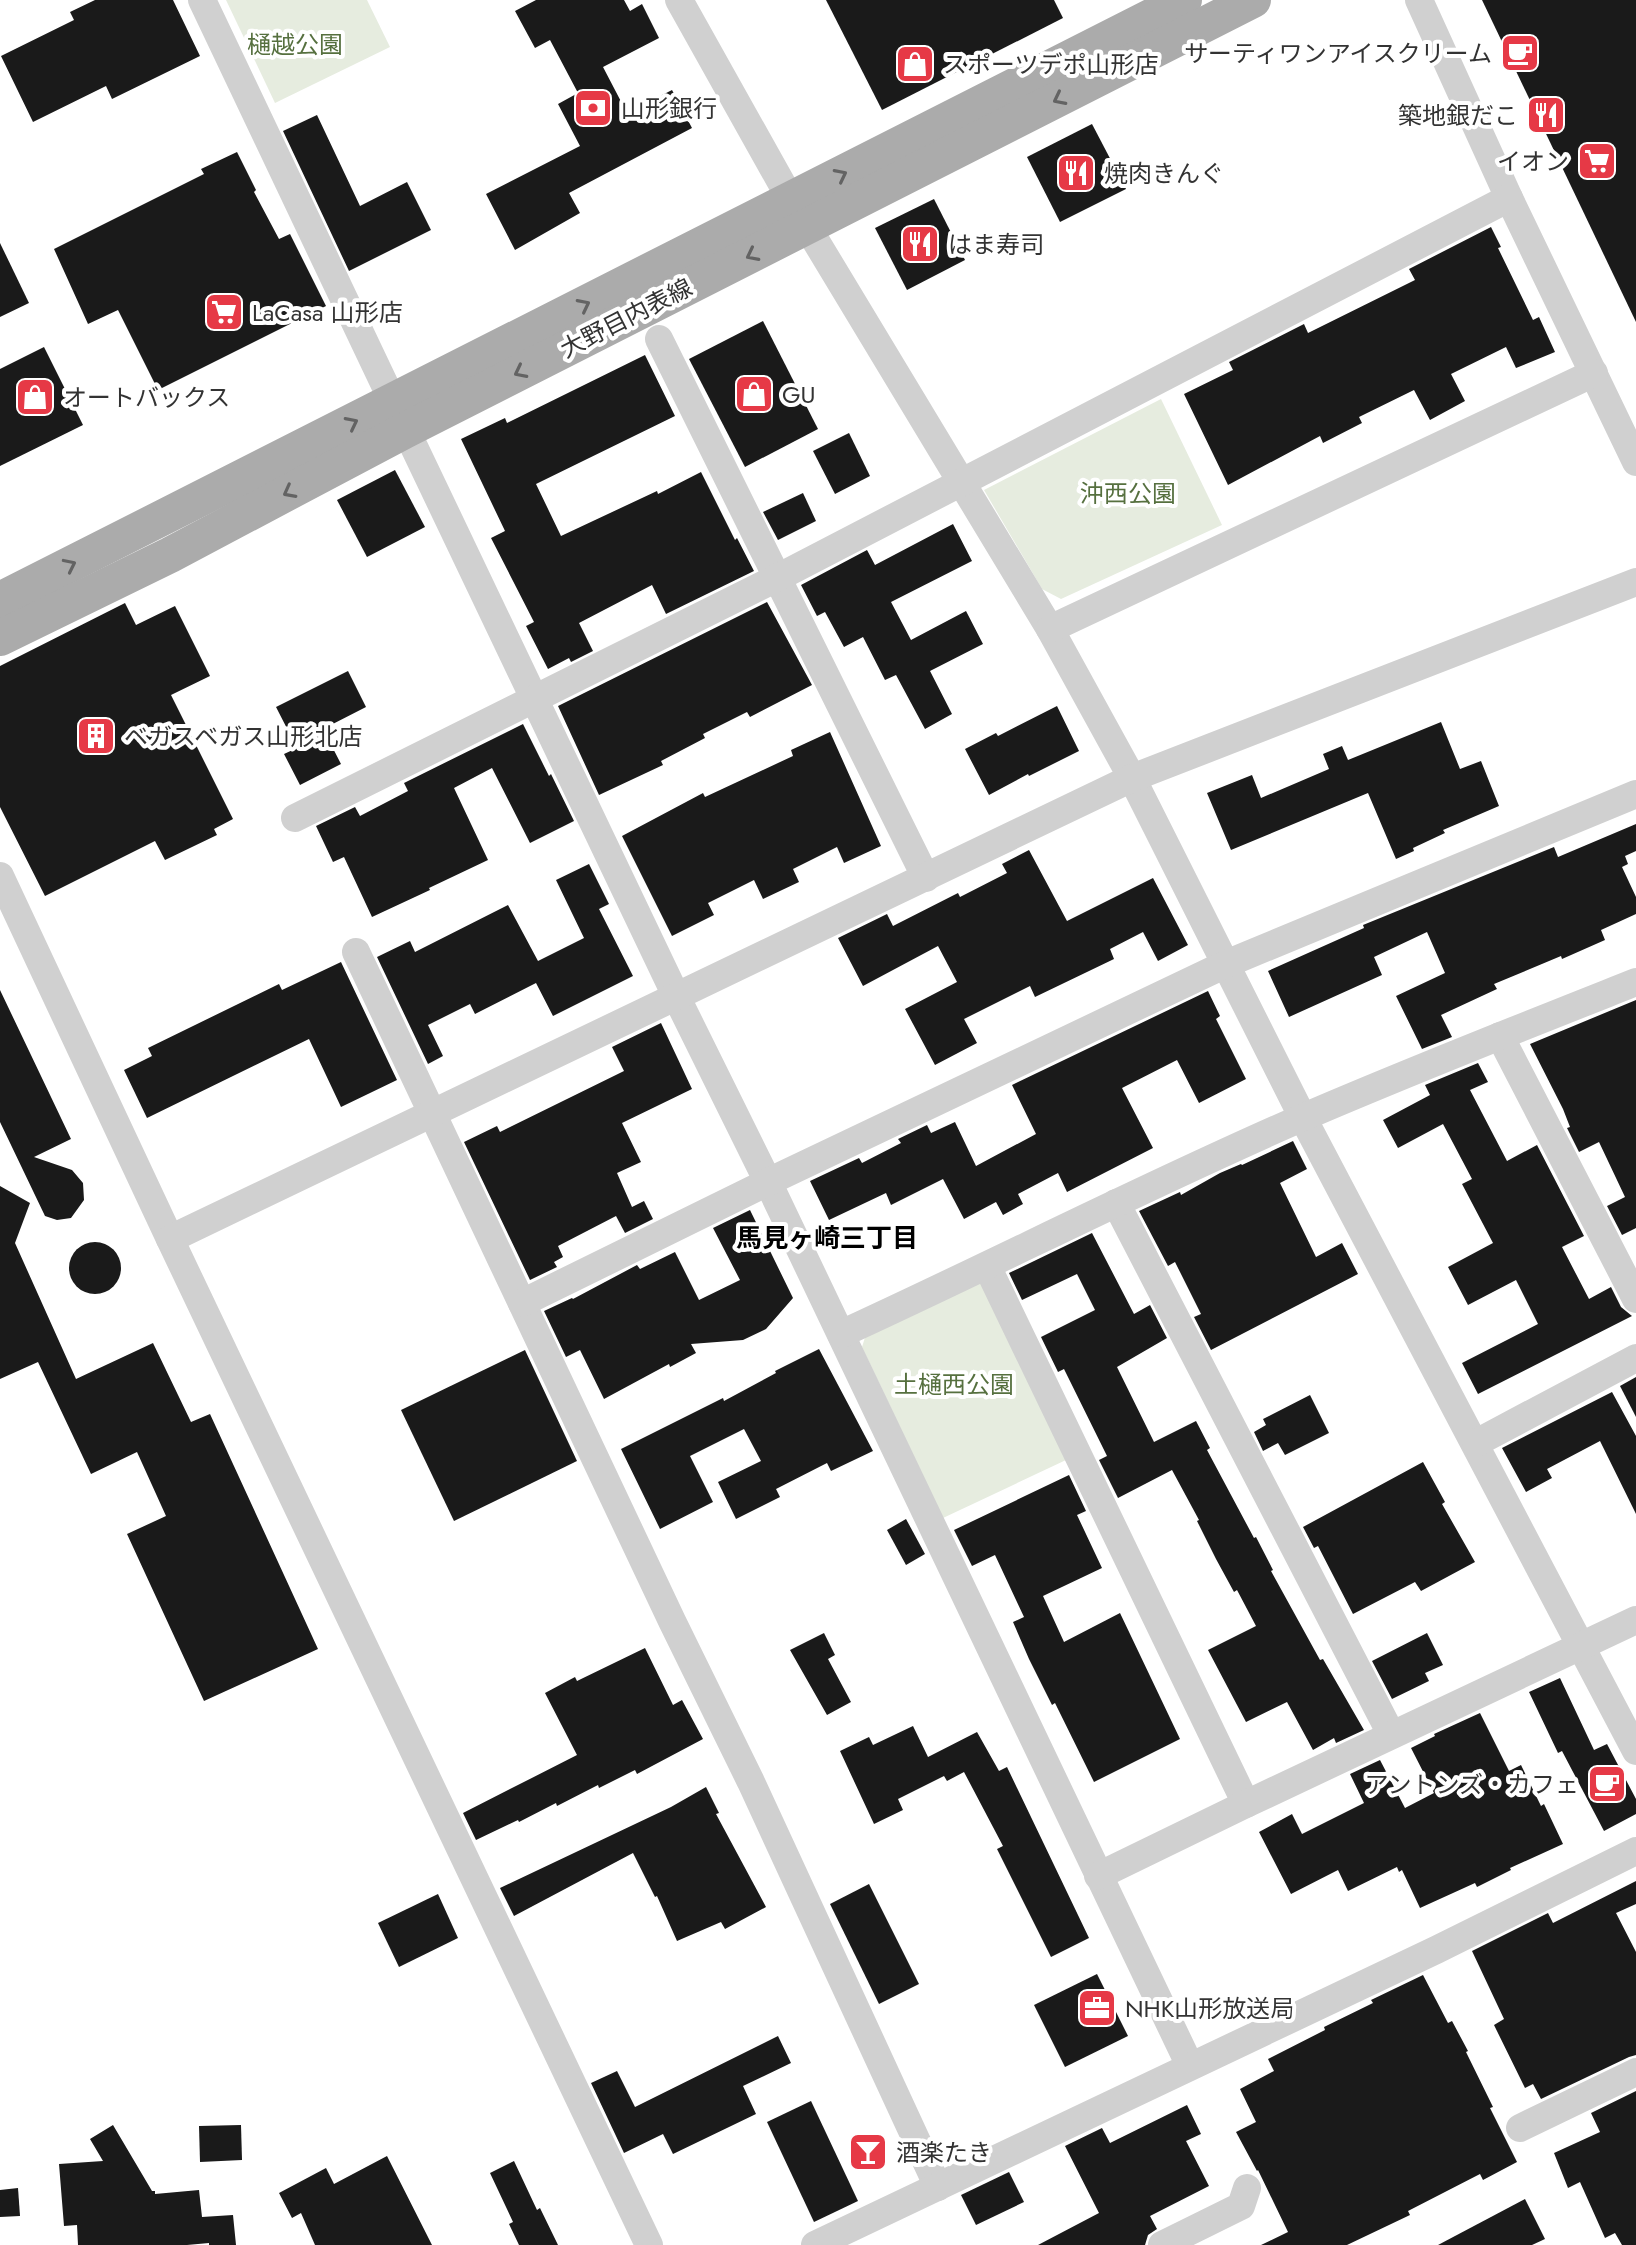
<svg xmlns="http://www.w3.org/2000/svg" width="1636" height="2245" font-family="Jost,'Noto Sans JP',sans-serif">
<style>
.green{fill:#e6ecdf}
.building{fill:#1a1a1a}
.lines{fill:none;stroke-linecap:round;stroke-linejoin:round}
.minor{stroke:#d0d0d0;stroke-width:28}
.major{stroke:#ababab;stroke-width:36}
.oneway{stroke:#636363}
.labels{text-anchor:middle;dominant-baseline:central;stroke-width:8;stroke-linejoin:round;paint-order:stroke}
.park-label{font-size:24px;fill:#56703f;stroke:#fff}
.poi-label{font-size:24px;fill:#333;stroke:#fff;text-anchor:start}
.street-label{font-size:24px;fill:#333;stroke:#fff}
.neighbourhood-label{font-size:26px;font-weight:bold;fill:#000;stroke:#fff}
</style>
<rect width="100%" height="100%" fill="#fff"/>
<g class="green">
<polygon points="226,0 367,0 390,47 275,103"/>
<polygon points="1161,399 1222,525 1061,599 1042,589 984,490"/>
<polygon points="978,1275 1066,1460 943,1518 862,1347 868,1328"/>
</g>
<g class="building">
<polygon points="95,0 173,0 200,56 112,99 106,86 33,122 1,56 74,20 70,12"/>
<polygon points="536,0 624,0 630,11 642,4 659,38 603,67 627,113 672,90 692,128 569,193 580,213 515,250 486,194 580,146 558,104 578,93 550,40 535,48 515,11"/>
<polygon points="826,0 1054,0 1063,18 882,110"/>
<polygon points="1482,0 1636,0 1636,322"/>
<polygon points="317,115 360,206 407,182 431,230 349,271 283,131"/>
<polygon points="1092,124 1126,189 1060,222 1027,157"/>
<polygon points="237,152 256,190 254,192 279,239 290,234 326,306 158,390 118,310 88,324 54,249 204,174 201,169"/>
<polygon points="934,199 965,260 907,290 875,228"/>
<polygon points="1491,227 1501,247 1498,248 1533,320 1539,317 1555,352 1516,368 1506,347 1451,374 1465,401 1430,420 1414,390 1359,417 1362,423 1323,443 1320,436 1228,485 1184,394 1233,370 1229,362 1304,324 1308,333 1415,280 1409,269"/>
<polygon points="0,243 29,303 0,317"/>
<polygon points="763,321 818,429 745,467 689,359"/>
<polygon points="44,347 83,425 0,466 0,369"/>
<polygon points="645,355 675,416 536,484 561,536 657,491 658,494 701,472 735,540 737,538 754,571 666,614 652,585 579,623 593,651 571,662 569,658 548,669 526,626 534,622 491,538 505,531 461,439 505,418 507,423"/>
<polygon points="849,433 870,476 835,494 813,451"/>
<polygon points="395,470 425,527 367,557 337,500"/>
<polygon points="803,493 816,521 778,540 763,512"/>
<polygon points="953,524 972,561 891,602 911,640 966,611 983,644 930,671 952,714 925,729 896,675 885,680 863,637 844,647 825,612 817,616 801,585 867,550 875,565"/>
<polygon points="767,602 812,685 750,717 747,712 703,734 705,738 661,761 663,765 599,795 558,706"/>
<polygon points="125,603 136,625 175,606 210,676 171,695 233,819 214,829 217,835 165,860 155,841 45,896 0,807 0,666"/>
<polygon points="348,671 366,707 323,729 341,764 300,785 284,754 297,748 276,707"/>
<polygon points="1057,706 1079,751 1029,776 1028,774 989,795 965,749 996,733 998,736"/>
<polygon points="1441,722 1460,769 1481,761 1499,806 1443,830 1445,833 1413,848 1414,851 1396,859 1368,793 1231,850 1207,793 1252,775 1261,798 1329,769 1323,754 1342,746 1348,760"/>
<polygon points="523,724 549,776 551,774 574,821 530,843 492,768 454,788 488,860 429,888 430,890 372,917 344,857 333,862 316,826 355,807 360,816 408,791 404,783"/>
<polygon points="830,732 881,846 844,863 837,847 793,869 799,882 763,899 754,880 708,903 714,915 672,936 622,836 703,793 705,797 793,756 791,750"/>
<polygon points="1636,824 1636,851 1625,856 1628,864 1622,867 1636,897 1636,914 1601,930 1605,940 1562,959 1561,956 1494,984 1497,989 1441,1015 1452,1037 1422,1049 1396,996 1445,973 1427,932 1374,957 1382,975 1289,1017 1268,971 1364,928 1363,925 1554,847 1558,857"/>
<polygon points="1029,850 1067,921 1153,878 1188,945 1158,961 1143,932 1110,949 1114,959 1035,997 1030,986 964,1019 977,1043 935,1065 905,1009 957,982 938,946 863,986 838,938 887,914 893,926 958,893 960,897 1007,873 1002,864"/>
<polygon points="589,864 609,904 599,909 633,976 553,1016 536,983 475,1014 470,1004 428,1025 443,1056 428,1064 377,957 410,941 415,952 508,905 538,961 584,938 556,880"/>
<polygon points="341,962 397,1080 341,1107 309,1039 147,1118 124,1070 152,1056 148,1048 279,984 282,990"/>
<polygon points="0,990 71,1139 34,1157 72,1170 83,1183 84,1200 71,1218 57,1220 45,1216 0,1122"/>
<polygon points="1208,991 1220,1016 1216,1019 1246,1079 1199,1103 1177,1060 1122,1088 1153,1148 1067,1192 1058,1173 1018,1194 1023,1204 1003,1215 996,1202 964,1219 943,1179 891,1205 886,1193 829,1220 810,1181 859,1158 862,1163 901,1143 898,1139 927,1125 931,1133 955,1122 976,1166 1036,1134 1012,1085"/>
<polygon points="1636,1000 1636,1228 1622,1235 1607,1206 1625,1197 1599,1142 1579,1152 1567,1128 1570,1127 1563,1109 1530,1044"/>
<polygon points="661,1023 692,1089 622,1123 641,1162 617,1173 632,1207 644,1201 653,1219 625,1233 616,1216 558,1246 563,1257 554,1262 557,1267 530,1280 464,1142 497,1126 500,1132 624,1071 612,1047"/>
<polygon points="1478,1063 1488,1082 1470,1090 1507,1161 1537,1145 1584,1236 1562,1247 1589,1299 1611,1287 1621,1307 1632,1316 1478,1394 1462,1363 1538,1324 1516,1280 1468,1305 1448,1267 1493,1243 1462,1184 1472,1179 1443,1124 1398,1148 1383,1120 1430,1095 1425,1085"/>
<polygon points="1293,1141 1307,1169 1280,1183 1316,1257 1342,1243 1358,1274 1211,1350 1194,1317 1201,1314 1175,1262 1168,1266 1139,1211 1180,1192 1181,1195 1220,1173 1241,1164 1242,1165"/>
<polygon points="0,1186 30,1203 15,1243 76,1379 153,1343 191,1422 210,1414 318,1649 204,1701 127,1534 166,1516 137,1452 91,1474 38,1362 0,1379"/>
<polygon points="750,1210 793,1298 766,1329 743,1340 691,1344 696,1353 670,1367 669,1364 604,1399 580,1350 566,1357 544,1311 572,1298 573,1299 637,1265 640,1269 675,1252 699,1300 740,1280 713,1228"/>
<polygon points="1092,1233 1134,1314 1150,1305 1167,1338 1117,1367 1154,1442 1196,1421 1210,1448 1207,1450 1254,1538 1256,1537 1273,1570 1271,1571 1320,1660 1323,1659 1364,1730 1336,1743 1334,1738 1313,1750 1287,1702 1246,1722 1208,1650 1256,1626 1237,1590 1234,1592 1216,1559 1197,1521 1199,1520 1172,1470 1118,1498 1099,1460 1107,1456 1064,1369 1058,1372 1041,1337 1095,1310 1077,1274 1022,1300 1009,1273"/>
<circle cx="95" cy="1268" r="26"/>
<polygon points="819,1349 873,1451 831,1471 827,1463 776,1489 780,1497 736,1519 718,1482 761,1461 744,1429 690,1456 713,1502 660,1529 621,1449 723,1398 724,1401 776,1373 775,1371"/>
<polygon points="525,1350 577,1461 454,1521 401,1410"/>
<polygon points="1636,1377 1636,1417 1620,1386"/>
<polygon points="1612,1392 1636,1436 1636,1514 1600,1441 1547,1469 1552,1478 1526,1492 1502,1448"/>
<polygon points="1310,1395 1329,1433 1285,1455 1278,1443 1263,1451 1254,1432 1266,1425 1263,1419"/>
<polygon points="1423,1462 1445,1502 1442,1504 1475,1562 1421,1591 1415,1582 1353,1614 1318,1546 1314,1548 1303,1527"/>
<polygon points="1069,1475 1086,1511 1077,1515 1102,1568 1043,1596 1064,1642 1120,1613 1180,1739 1094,1782 1055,1703 1052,1705 1029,1659 1013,1622 1024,1617 995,1555 972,1566 954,1530"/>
<polygon points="906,1519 925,1554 906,1565 887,1530"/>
<polygon points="824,1633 835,1655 828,1659 851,1702 827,1715 790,1650"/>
<polygon points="1427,1633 1443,1665 1425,1673 1429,1681 1392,1699 1372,1661"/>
<polygon points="645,1648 673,1705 682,1700 703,1739 637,1774 635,1770 599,1788 598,1785 557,1806 556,1803 519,1822 518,1820 476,1840 463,1813 577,1755 545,1693 575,1677 577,1681"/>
<polygon points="1560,1678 1594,1750 1607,1744 1636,1799 1636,1814 1604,1831 1562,1751 1558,1753 1529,1692"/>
<polygon points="1480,1713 1509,1771 1521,1765 1541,1806 1544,1804 1563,1844 1510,1868 1511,1870 1477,1887 1475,1883 1420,1908 1402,1870 1399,1872 1397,1867 1348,1891 1338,1870 1291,1894 1259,1832 1292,1814 1302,1834 1364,1803 1350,1774 1380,1760 1405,1808 1434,1793 1411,1748 1435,1736 1434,1734"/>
<polygon points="913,1726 928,1757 977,1732 999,1771 1007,1767 1089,1938 1051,1957 997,1849 1003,1846 964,1772 947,1781 944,1776 898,1799 903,1810 874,1824 840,1751 869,1737 873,1745"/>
<polygon points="706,1787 719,1813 716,1814 766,1907 725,1929 721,1922 677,1941 657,1896 655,1897 633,1853 514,1916 500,1888 671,1807"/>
<polygon points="1636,1881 1636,1904 1616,1913 1636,1952 1636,2055 1629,2057 1541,2099 1533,2084 1525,2088 1494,2025 1504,2019 1472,1951 1548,1913 1553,1923"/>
<polygon points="869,1884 919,1984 879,2004 830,1904"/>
<polygon points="438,1894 458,1938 399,1967 378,1923"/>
<polygon points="1097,1974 1128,2036 1065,2067 1034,2005"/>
<polygon points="1423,1975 1448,2023 1452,2021 1468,2051 1466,2052 1493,2107 1490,2108 1517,2162 1483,2180 1480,2174 1408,2211 1410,2215 1347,2245 1261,2245 1288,2232 1258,2170 1257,2171 1236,2132 1256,2122 1240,2089 1274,2071 1268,2059 1325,2030 1324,2027 1373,2003 1371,2000"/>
<polygon points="778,2036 791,2063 743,2086 756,2114 673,2154 663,2134 624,2153 591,2083 617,2071 635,2107"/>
<polygon points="1636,2091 1636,2245 1622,2245 1615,2233 1605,2238 1580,2182 1568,2188 1554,2153 1600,2132 1591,2113"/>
<polygon points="811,2101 858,2201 814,2222 767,2122"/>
<polygon points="1187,2105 1201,2134 1186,2141 1209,2186 1150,2216 1157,2229 1148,2235 1145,2245 1038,2245 1099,2213 1065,2146 1102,2128 1110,2143"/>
<polygon points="113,2125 152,2191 155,2191 155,2194 199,2190 202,2217 233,2215 236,2245 209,2245 209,2243 187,2245 78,2245 77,2225 64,2226 59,2164 103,2161 90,2139"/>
<polygon points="241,2125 242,2160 200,2162 199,2126"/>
<polygon points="387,2156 432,2245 315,2245 301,2213 292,2218 279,2193 326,2168 334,2184"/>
<polygon points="514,2161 537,2210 540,2208 558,2245 519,2245 509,2224 513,2222 490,2173"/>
<polygon points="1009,2172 1024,2202 976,2225 961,2195"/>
<polygon points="18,2188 20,2216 0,2217 0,2190"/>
<polygon points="1525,2199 1545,2239 1532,2245 1438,2245"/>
</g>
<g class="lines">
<g class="minor">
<polyline points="202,0 393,402"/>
<polyline points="679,0 791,200 1050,629 1132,778 1303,1118 1636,1751"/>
<polyline points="1419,0 1509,198 1636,462"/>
<polyline points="659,339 926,878"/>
<polyline points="406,430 677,998 768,1182 1190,2066"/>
<polyline points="1050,629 1594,373"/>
<polyline points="295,818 779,577 1509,198"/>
<polyline points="0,876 170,1239 649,2245"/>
<polyline points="356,952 672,1621 751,1782 938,2187"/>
<polyline points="1500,1036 1636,1299"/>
<polyline points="1116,1203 1391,1734"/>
<polyline points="170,1239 1132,778 1636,582"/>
<polyline points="987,1266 1246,1804"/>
<polyline points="522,1303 768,1182 1226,964 1636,794"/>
<path d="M841 1334C996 1263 1147 1185 1304 1117 1413 1070 1525 1026 1636 982"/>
<polyline points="1476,1443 1636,1358"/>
<polyline points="1098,1876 1246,1804 1636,1620"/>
<polyline points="1520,2128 1636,2072"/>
<polyline points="815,2245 1436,1950 1636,1851"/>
<polyline points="1162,2245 1241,2206 1247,2188"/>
</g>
<g class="major">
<polyline points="0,600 1184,0"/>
<polyline points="0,638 170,555 406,430 1253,0"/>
</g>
</g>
<defs><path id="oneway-chevron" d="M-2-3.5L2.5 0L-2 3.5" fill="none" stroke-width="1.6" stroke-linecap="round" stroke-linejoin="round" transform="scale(2)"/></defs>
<g class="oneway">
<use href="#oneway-chevron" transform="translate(1059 99) rotate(153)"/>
<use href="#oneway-chevron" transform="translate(841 175) rotate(-27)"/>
<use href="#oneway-chevron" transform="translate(752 255) rotate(153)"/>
<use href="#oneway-chevron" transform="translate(584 305) rotate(-27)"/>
<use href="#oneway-chevron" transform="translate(520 372) rotate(153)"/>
<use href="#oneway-chevron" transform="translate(352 423) rotate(-27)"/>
<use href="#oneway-chevron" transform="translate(289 492) rotate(152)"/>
<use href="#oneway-chevron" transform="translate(70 565) rotate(-26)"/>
</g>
<defs>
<symbol id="cafe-square" viewBox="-11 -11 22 22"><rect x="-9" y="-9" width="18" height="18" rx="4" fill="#e63946" stroke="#fff"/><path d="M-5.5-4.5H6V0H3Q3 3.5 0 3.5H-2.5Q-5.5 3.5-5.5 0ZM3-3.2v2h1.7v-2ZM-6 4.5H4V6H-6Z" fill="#fff"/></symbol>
<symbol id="shop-square" viewBox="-11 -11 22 22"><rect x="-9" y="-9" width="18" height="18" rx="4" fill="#e63946" stroke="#fff"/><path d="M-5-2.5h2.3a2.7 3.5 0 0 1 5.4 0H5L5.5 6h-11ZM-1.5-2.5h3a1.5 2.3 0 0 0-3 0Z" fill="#fff"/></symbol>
<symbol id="bank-square" viewBox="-11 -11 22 22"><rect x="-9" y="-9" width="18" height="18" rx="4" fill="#e63946" stroke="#fff"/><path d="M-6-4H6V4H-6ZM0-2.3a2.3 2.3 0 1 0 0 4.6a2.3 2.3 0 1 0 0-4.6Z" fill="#fff"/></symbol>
<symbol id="restaurant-square" viewBox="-11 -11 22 22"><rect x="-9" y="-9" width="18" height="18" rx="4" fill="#e63946" stroke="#fff"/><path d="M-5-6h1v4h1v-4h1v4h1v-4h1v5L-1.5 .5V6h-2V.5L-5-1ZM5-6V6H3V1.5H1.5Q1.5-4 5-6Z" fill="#fff"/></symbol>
<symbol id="supermarket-square" viewBox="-11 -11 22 22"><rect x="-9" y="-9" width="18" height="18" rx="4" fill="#e63946" stroke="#fff"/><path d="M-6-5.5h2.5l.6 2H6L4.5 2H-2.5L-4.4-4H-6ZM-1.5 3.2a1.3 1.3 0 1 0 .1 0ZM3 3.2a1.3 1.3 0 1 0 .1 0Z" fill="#fff"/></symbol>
<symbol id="building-square" viewBox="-11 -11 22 22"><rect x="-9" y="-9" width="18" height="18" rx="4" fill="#e63946" stroke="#fff"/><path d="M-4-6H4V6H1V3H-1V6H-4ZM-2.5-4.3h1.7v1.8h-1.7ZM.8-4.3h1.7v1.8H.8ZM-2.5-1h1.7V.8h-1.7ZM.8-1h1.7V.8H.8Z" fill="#fff"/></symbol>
<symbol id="office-square" viewBox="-11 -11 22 22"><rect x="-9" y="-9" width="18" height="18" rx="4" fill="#e63946" stroke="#fff"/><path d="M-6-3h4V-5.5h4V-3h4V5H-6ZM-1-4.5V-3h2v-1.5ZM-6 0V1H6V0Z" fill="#fff"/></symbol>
<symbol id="bar-square" viewBox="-11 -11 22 22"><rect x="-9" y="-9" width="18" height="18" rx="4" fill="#e63946" stroke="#fff"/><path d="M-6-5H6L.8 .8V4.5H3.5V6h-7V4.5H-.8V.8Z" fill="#fff"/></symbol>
</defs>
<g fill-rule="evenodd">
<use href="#cafe-square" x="1498" y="31" width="44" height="44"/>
<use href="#shop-square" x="893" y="42" width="44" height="44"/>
<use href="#bank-square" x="571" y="86" width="44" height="44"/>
<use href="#restaurant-square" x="1524" y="93" width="44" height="44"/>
<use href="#supermarket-square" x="1575" y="139" width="44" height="44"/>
<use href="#restaurant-square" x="1054" y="151" width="44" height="44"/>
<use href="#restaurant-square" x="898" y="222" width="44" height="44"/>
<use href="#supermarket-square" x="202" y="290" width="44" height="44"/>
<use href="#shop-square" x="732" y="372" width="44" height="44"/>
<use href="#shop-square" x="13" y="375" width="44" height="44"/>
<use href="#building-square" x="74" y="714" width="44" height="44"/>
<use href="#cafe-square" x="1585" y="1762" width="44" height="44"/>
<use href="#office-square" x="1075" y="1986" width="44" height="44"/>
<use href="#bar-square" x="846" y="2130" width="44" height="44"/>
</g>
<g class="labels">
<g class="park-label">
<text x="295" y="44">樋越公園</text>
<text x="1128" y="493">沖西公園</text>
<text x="954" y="1384">土樋西公園</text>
</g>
<g class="poi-label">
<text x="1492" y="53" text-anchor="end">サーティワンアイスクリーム</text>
<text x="943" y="64">スポーツデポ山形店</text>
<text x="621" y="108">山形銀行</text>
<text x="1518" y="115" text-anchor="end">築地銀だこ</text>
<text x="1569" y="161" text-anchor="end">イオン</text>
<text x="1104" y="173">焼肉きんぐ</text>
<text x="948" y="244">はま寿司</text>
<text x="252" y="312">LaCasa 山形店</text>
<text x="782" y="394">GU</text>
<text x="63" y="397">オートバックス</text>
<text x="124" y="736">ベガスベガス山形北店</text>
<text x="1579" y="1784" text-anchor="end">アントンズ・カフェ</text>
<text x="1125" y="2008">NHK山形放送局</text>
<text x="896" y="2152">酒楽たき</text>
</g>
<g class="street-label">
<text transform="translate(626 318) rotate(-27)">大野目内表線</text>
</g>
<g class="neighbourhood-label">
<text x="827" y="1238">馬見ヶ崎三丁目</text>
</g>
</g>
</svg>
